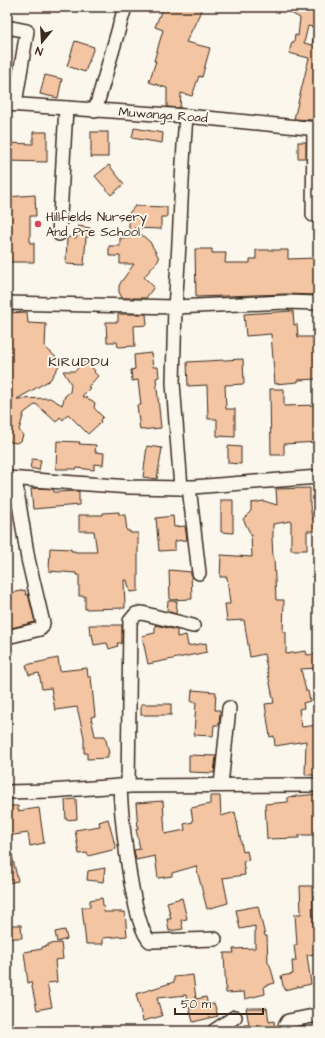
<svg xmlns="http://www.w3.org/2000/svg" width="325" height="1038" font-family="'Architects Daughter',sans-serif">
<style>
.building{fill:#f3c5a3;stroke:#3b2a1e}
.lines{fill:none;stroke-linecap:round;stroke-linejoin:round}
.minor-casing{stroke:#3b2a1e;stroke-width:16}
.minor{stroke:#fbf7ec;stroke-width:13}
.poi-dot{fill:#d1495b;stroke:#fbf7ec;stroke-width:1.5}
.labels{text-anchor:middle;dominant-baseline:central;stroke-width:4;stroke-linejoin:round;paint-order:stroke}
.street-label{font-size:13px;fill:#3b2a1e;stroke:#fbf7ec}
.poi-label{font-size:13px;fill:#3b2a1e;stroke:#fbf7ec;text-anchor:start}
.neighbourhood-label{font-size:14px;letter-spacing:1px;fill:#3b2a1e;stroke:#fbf7ec}
</style>
<rect width="100%" height="100%" fill="#fbf7ec"/>
<filter id="ink" filterUnits="userSpaceOnUse"><feTurbulence type="fractalNoise" baseFrequency=".025" numOctaves="2"/><feDisplacementMap in="SourceGraphic" scale="8" xChannelSelector="R" yChannelSelector="G"/><feConvolveMatrix kernelMatrix="1 2 1 2 8 2 1 2 1" color-interpolation-filters="sRGB"/></filter>
<g filter="url(#ink)">
<g class="building">
<polygon points="163,7 203,7 186,42 210,48 202,77 199,76 192,96 181,93 180,108 167,107 167,88 149,82 156,61 154,61 163,30 155,27"/>
<polygon points="280,7 318,7 318,28 308,26 304,43 312,45 314,35 318,36 318,103 314,120 294,119 309,58 289,53 292,42 294,42 295,35 298,36 300,18"/>
<polygon points="75,41 94,47 85,72 67,66"/>
<polygon points="45,75 62,79 58,98 40,94"/>
<polygon points="134,128 163,133 162,143 132,138"/>
<polygon points="33,132 47,132 47,162 7,161 7,143 33,144"/>
<rect x="91" y="132" width="17" height="25"/>
<rect x="298" y="142" width="8" height="16"/>
<polygon points="109,165 124,184 111,195 95,176"/>
<polygon points="35,195 36,216 30,216 30,243 34,243 34,262 7,262 7,225 8,225 7,197"/>
<polygon points="135,206 167,207 167,217 161,217 161,229 134,228 150,242 159,258 158,261 144,277 154,287 146,298 122,298 119,292 119,286 121,282 134,264 120,264 120,256 109,256 109,246 120,246 120,238 129,238 129,213"/>
<polygon points="78,226 90,228 89,237 86,237 84,265 66,264 67,237 76,238"/>
<polygon points="195,249 212,249 212,253 226,253 225,263 250,263 250,259 256,259 256,250 288,250 288,259 318,258 318,295 285,294 196,297"/>
<polygon points="293,311 294,325 297,324 298,337 318,337 318,379 298,380 298,382 275,384 271,334 246,336 244,314"/>
<polygon points="27,312 28,323 46,324 45,347 58,359 57,361 60,364 50,380 17,399 50,398 62,405 65,396 70,392 71,384 63,371 75,371 84,362 87,365 89,364 95,371 94,372 98,376 88,387 90,388 82,396 93,401 95,403 94,408 103,417 100,420 101,422 88,434 68,414 63,420 60,417 56,422 36,404 24,413 19,430 23,435 21,441 16,443 7,441 7,352 9,354 7,313"/>
<polygon points="118,314 146,314 147,325 134,326 135,346 118,347 117,342 107,342 106,322 118,322"/>
<polygon points="151,353 153,367 158,367 159,377 156,378 161,428 140,430 137,405 141,405 138,380 132,381 131,370 135,369 134,355"/>
<polygon points="243,359 244,384 225,385 226,409 235,409 235,437 217,436 217,419 208,419 207,385 188,386 187,362"/>
<polygon points="270,389 284,389 284,406 318,405 318,442 284,444 284,455 271,455"/>
<polygon points="57,441 80,442 79,444 96,445 95,452 104,453 103,465 94,464 94,470 77,468 77,469 56,469"/>
<polygon points="147,446 162,448 157,479 143,477"/>
<polygon points="228,446 241,447 241,464 228,463"/>
<polygon points="32,459 41,460 39,470 30,468"/>
<polygon points="37,488 53,489 54,492 79,491 79,505 33,509 31,489"/>
<polygon points="310,488 310,505 312,518 318,518 318,531 307,531 307,550 291,550 291,521 273,524 273,537 272,538 273,558 274,558 276,600 284,600 283,632 286,632 286,654 306,651 307,655 318,654 318,668 301,669 306,691 308,691 310,701 303,703 304,708 299,709 302,727 318,725 318,775 305,775 306,741 275,746 274,736 270,737 265,704 274,703 264,654 250,657 244,620 227,621 225,604 230,604 227,577 220,577 221,555 252,557 251,535 243,519 251,511 251,503 264,501 277,505 276,489"/>
<polygon points="221,500 233,500 233,533 221,532"/>
<polygon points="119,512 119,515 125,515 127,531 130,531 130,533 138,533 138,591 130,592 127,580 124,580 125,608 85,609 85,596 79,596 79,575 76,575 76,573 49,571 50,548 71,549 71,551 75,551 75,552 97,552 94,531 79,531 79,515 103,515 103,513"/>
<polygon points="173,516 174,527 185,526 187,540 175,541 175,550 159,551 156,518"/>
<polygon points="169,570 191,572 192,599 170,600"/>
<polygon points="25,590 26,595 28,594 35,622 7,629 7,594"/>
<polygon points="168,601 177,601 176,614 167,611"/>
<polygon points="89,625 122,625 122,643 117,643 118,646 109,649 107,643 94,645 92,634 90,635"/>
<polygon points="155,625 177,630 177,637 186,635 188,646 206,643 207,652 148,664 142,636 155,633"/>
<polygon points="58,658 60,671 87,668 88,677 91,677 95,716 91,717 95,736 105,736 109,753 108,753 108,758 87,759 87,753 84,753 84,737 77,707 55,710 51,688 42,689 39,673 29,675 26,665"/>
<polygon points="192,690 216,692 215,710 220,710 219,725 214,725 213,736 194,735 196,702 191,702"/>
<rect x="141" y="704" width="30" height="11"/>
<polygon points="189,755 216,756 214,773 189,772"/>
<polygon points="318,794 318,835 299,835 299,838 267,839 265,804 288,802 288,797"/>
<polygon points="210,796 220,796 221,816 235,812 243,852 247,851 249,860 243,861 245,875 223,878 228,903 207,909 196,866 172,873 172,876 158,878 155,856 136,860 134,850 140,849 136,829 138,829 136,803 163,801 165,834 185,830 184,824 193,822 191,808 210,804"/>
<polygon points="76,799 77,819 66,820 65,800"/>
<polygon points="7,806 18,806 18,811 39,808 44,843 30,846 28,833 7,836"/>
<polygon points="108,819 116,849 88,856 87,853 79,854 75,830 100,826 99,822"/>
<polygon points="7,851 11,851 18,881 7,883"/>
<polygon points="105,868 103,882 87,880 88,871"/>
<polygon points="300,886 312,886 314,944 318,944 318,954 307,955 311,984 284,990 281,976 293,974 292,961 296,961 294,945 297,945 295,914 301,914"/>
<polygon points="102,898 104,912 125,912 127,936 103,938 103,944 86,944 82,907 90,907 90,900"/>
<polygon points="182,898 187,919 181,920 183,929 169,931 167,919 171,919 167,902"/>
<polygon points="258,906 265,936 267,936 268,963 270,965 275,983 264,986 265,994 245,999 244,992 226,993 224,953 234,953 233,949 255,948 255,926 240,929 236,910"/>
<polygon points="7,925 21,925 22,938 7,938"/>
<polygon points="65,930 67,939 57,942 55,932"/>
<polygon points="61,943 63,959 55,960 57,982 47,983 52,1007 37,1010 31,982 28,983 24,952 42,949 42,947 48,946 48,944"/>
<polygon points="193,975 196,999 206,997 208,1005 214,1003 218,1016 193,1022 186,995 157,998 162,1016 143,1021 136,994 174,982 174,977"/>
<polygon points="246,1008 267,1008 269,1022 274,1021 275,1031 244,1031 244,1025 249,1025"/>
</g>
<g class="lines">
<defs>
<g id="minor">
<polyline points="7,27 27,31 15,104"/>
<polyline points="7,104 186,116 318,129"/>
<polyline points="95,111 125,7"/>
<polyline points="313,215 314,128"/>
<polyline points="59,234 66,108"/>
<path d="M7 303 175 307C180 244 181 180 186 116"/>
<polyline points="7,478 130,487 181,488 318,477"/>
<polyline points="189,487 199,573"/>
<polyline points="181,488 173,383 175,307 285,302 318,303"/>
<polyline points="7,637 40,629 42,627 43,623 28,559 15,479"/>
<polyline points="221,785 229,708"/>
<path d="M120 786C121 812 132 927 150 941H154L215 939"/>
<polyline points="128,786 130,621 136,614 142,613 193,626"/>
<polyline points="7,792 50,791 120,786 318,785"/>
<polyline points="214,1031 235,1017"/>
<polyline points="286,1031 285,1026 288,1021 318,1015"/>
</g>
</defs>
<use href="#minor" class="minor-casing"/>
<use href="#minor" class="minor"/>
</g>
</g>
<circle class="poi-dot" cx="38" cy="224" r="4"/>
<g class="labels">
<g class="street-label">
<text transform="translate(163 115) rotate(4)">Muwanga Road</text>
</g>
<g class="poi-label">
<text x="46" y="217">Hillfields Nursery<tspan x="46" dy="15">And Pre School</tspan></text>
</g>
<g class="neighbourhood-label">
<text x="79" y="362">KIRUDDU</text>
</g>
</g>
<rect width="325" height="1038" fill="none" stroke="#fbf7ec" stroke-width="24"/>
<rect x="12" y="12" width="301" height="1014" fill="none" stroke="#3b2a1e" stroke-width="1.5" filter="url(#ink)"/>
<g transform="translate(42 42) rotate(198)" stroke="#fbf7ec" stroke-width="3" paint-order="stroke">
<path d="M0-3L7 15L0 10L-7 15Z" fill="#3b2a1e"/>
<text y="-6" font-size="11" font-weight="bold" text-anchor="middle" fill="#3b2a1e">N</text>
</g>
<path d="M175 1008v6h88v-6" fill="none" stroke="#3b2a1e" stroke-width="2"/>
<text x="181" y="1008" font-size="12" fill="#3b2a1e" stroke="#fbf7ec" stroke-width="3" paint-order="stroke">50 m</text>
</svg>
